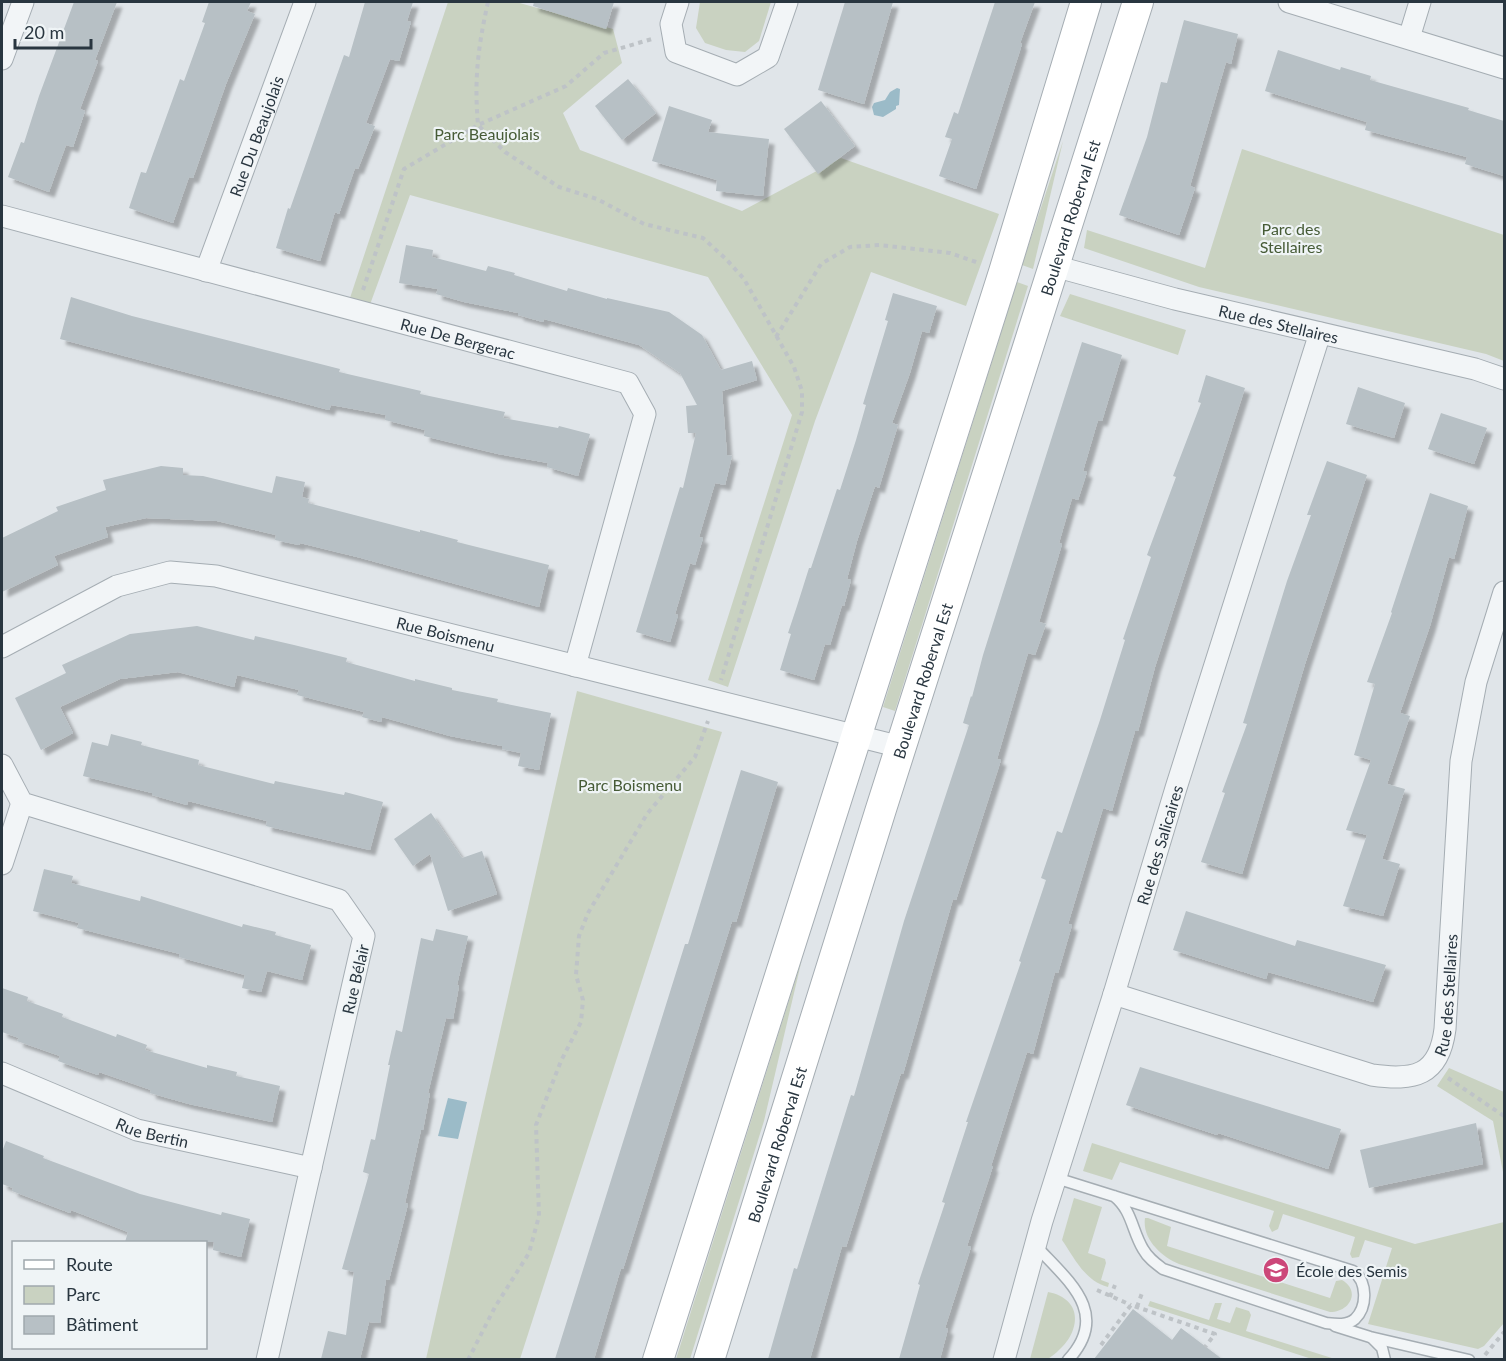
<svg xmlns="http://www.w3.org/2000/svg" width="1506" height="1361" font-family="Lato,sans-serif">
<style>
.green{fill:#c9d2c1}
.water{fill:#9bbbc8}
.building{fill:#b7c0c5;filter:url(#shadow)}
.lines{fill:none;stroke-linecap:round;stroke-linejoin:round}
.lane-casing{stroke:#a5adb3;stroke-width:13}
.street-casing{stroke:#a5adb3;stroke-width:23}
.secondary-casing{stroke:#a5adb3;stroke-width:32}
.path{stroke:#bec3c7;stroke-width:4;stroke-dasharray:4.5 4.5;stroke-linecap:butt}
.lane{stroke:#f2f5f7;stroke-width:10}
.street{stroke:#f2f5f7;stroke-width:21}
.secondary{stroke:#fff;stroke-width:30}
.labels{text-anchor:middle;dominant-baseline:central;stroke-width:4.5;stroke-linejoin:round;paint-order:stroke}
.park-label{font-size:16px;fill:#465b36;stroke:#eff4f6}
.street-label{font-size:16px;fill:#293640;stroke:#eff4f6}
.poi-label{font-size:16px;fill:#293640;stroke:#eff4f6;text-anchor:start}
</style>
<defs>
<filter id="shadow"><feDropShadow dx="5.5" dy="5.5" stdDeviation="1.5" flood-color="#0004"/></filter>
</defs>
<rect width="100%" height="100%" fill="#e0e5e9"/>
<g class="green">
<polygon points="448,2 516,2 613,29 622,63 563,113 580,150 742,211 841,158 999,214 966,306 871,272 815,421 728,687 708,680 792,415 708,277 410,195 368,310 348,304"/>
<polygon points="700,2 771,2 759,41 745,52 726,50 705,43 696,28"/>
<polygon points="1063,141 1033,269 1022,265"/>
<polygon points="1242,149 1504,235 1504,361 1486,354 1199,287 1084,248 1087,230 1205,268"/>
<polygon points="1017,282 1028,286 895,711 883,707"/>
<polygon points="1070,294 1186,330 1178,355 1060,316"/>
<polygon points="577,691 722,732 520,1359 426,1359"/>
<polygon points="802,959 764,1121 690,1359 676,1359"/>
<polygon points="1449,1068 1504,1092 1504,1177 1493,1121 1437,1086"/>
<polygon points="1092,1143 1415,1244 1504,1222 1504,1323 1484,1346 1478,1349 1368,1324 1392,1248 1365,1240 1359,1257 1352,1258 1350,1254 1355,1237 1283,1214 1278,1229 1272,1232 1269,1226 1274,1211 1120,1162 1112,1180 1083,1171"/>
<path d="M1074 1198 1102 1207 1088 1253 1105 1259 1106 1263 1101 1280 1109 1283 1108 1287C1085 1281 1075 1259 1062 1240Z"/>
<path d="M1148 1218 1171 1227 1167 1246 1330 1298 1336 1281 1342 1280C1361 1291 1350 1312 1330 1312L1179 1264C1161 1256 1142 1239 1145 1218Z"/>
<path d="M1048 1292C1084 1299 1081 1332 1057 1352 1053 1355 1049 1359 1045 1360 1041 1360 1035 1359 1030 1359Z"/>
<polygon points="1150,1301 1209,1320 1215,1303 1222,1303 1217,1319 1230,1323 1236,1307 1249,1311 1251,1315 1246,1331 1335,1359 1312,1359 1148,1306"/>
</g>
<g class="water">
<polygon points="897,88 900,89 899,105 896,106 896,109 883,117 874,115 872,107 874,103 885,100 890,92"/>
<polygon points="448,1098 467,1102 458,1139 438,1136"/>
</g>
<g class="building">
<polygon points="74,2 117,2 95,60 98,61 80,109 85,111 73,147 66,145 49,192 8,177 21,142 24,143 39,96"/>
<polygon points="209,2 251,2 247,11 255,14 226,84 193,178 189,177 173,223 129,208 141,172 146,173 180,79 184,81 205,23 202,22"/>
<polygon points="365,2 413,2 407,21 411,22 399,61 390,59 366,123 375,126 358,169 355,168 339,214 335,212 320,261 276,248 288,208 290,209 344,55 349,57"/>
<polygon points="534,2 614,2 606,29 533,6"/>
<polygon points="845,2 893,2 864,104 818,90"/>
<polygon points="995,2 1035,2 1020,43 1022,44 976,189 939,176 952,139 945,137 954,112 958,114"/>
<polygon points="1184,20 1238,34 1231,64 1226,62 1190,186 1195,188 1179,235 1119,215 1147,137 1161,82 1167,83"/>
<polygon points="1278,50 1340,70 1341,67 1371,76 1370,80 1469,108 1468,110 1504,121 1504,176 1465,164 1467,157 1365,130 1367,122 1265,91"/>
<polygon points="628,79 656,113 622,140 595,106"/>
<polygon points="821,101 855,146 818,174 784,129"/>
<polygon points="669,106 712,120 708,132 769,139 763,196 716,191 717,180 652,161"/>
<polygon points="406,245 433,250 432,257 486,271 488,266 515,273 514,275 567,291 568,288 607,299 607,298 669,312 702,335 721,370 752,361 757,380 722,391 727,455 732,456 725,485 715,483 699,537 703,538 695,565 690,563 675,614 678,615 670,642 636,632 680,487 683,488 696,433 688,433 686,406 697,405 680,373 639,345 544,319 543,322 518,315 518,313 464,302 436,294 438,289 399,283"/>
<polygon points="893,293 937,306 929,333 922,331 910,373 892,423 898,425 879,488 875,486 857,541 847,579 851,580 844,606 842,605 830,645 825,644 814,680 780,670 791,634 788,633 797,606 809,568 811,568 837,489 840,490 856,440 866,405 863,404 888,321 885,320"/>
<polygon points="71,297 132,316 340,369 339,372 421,391 420,394 505,412 503,418 558,428 559,426 590,434 578,476 547,467 548,463 498,454 424,436 425,430 385,420 386,415 331,405 329,410 60,339"/>
<polygon points="1082,342 1122,355 1102,421 1098,420 1083,471 1087,472 1078,500 1072,498 1059,543 1062,544 1039,622 1046,624 1035,655 1028,653 997,759 1001,760 956,900 953,899 903,1074 901,1073 846,1247 842,1246 810,1359 768,1359 794,1268 797,1269 851,1095 854,1096 904,921 969,725 963,723 971,696 972,697 983,655"/>
<polygon points="1206,375 1245,388 1155,667 1138,731 1135,731 1112,811 1103,808 1068,924 1072,925 1058,973 1055,972 1033,1054 1027,1052 991,1166 993,1166 967,1246 971,1247 945,1328 948,1329 940,1359 899,1359 920,1285 918,1284 945,1203 942,1202 968,1122 966,1122 1021,962 1019,961 1046,880 1041,878 1057,831 1062,833 1100,720 1125,640 1123,639 1151,557 1147,555 1176,477 1173,476 1201,403 1198,402"/>
<polygon points="1358,387 1405,403 1394,438 1346,424"/>
<polygon points="1441,413 1487,428 1474,464 1428,449"/>
<polygon points="1327,461 1367,475 1305,664 1242,874 1201,862 1225,793 1222,792 1247,724 1243,723 1287,581 1311,515 1307,515"/>
<polygon points="161,466 183,468 183,475 203,476 272,493 276,476 305,482 302,497 309,499 308,503 420,532 420,530 458,540 457,542 549,565 539,607 361,558 300,543 299,545 275,540 276,535 217,521 146,518 105,527 108,537 54,556 58,565 2,592 2,538 58,511 56,507 106,490 103,480"/>
<polygon points="1430,493 1468,506 1454,559 1449,557 1430,626 1400,713 1410,716 1387,784 1405,789 1382,859 1400,864 1383,916 1343,906 1367,835 1346,830 1371,760 1354,755 1375,684 1367,682 1392,613 1391,612"/>
<polygon points="197,626 254,640 255,636 294,645 347,658 346,662 415,681 415,679 452,688 452,690 498,699 497,702 551,713 539,770 518,766 521,753 502,749 502,746 450,736 382,717 381,722 362,717 364,712 297,695 299,690 237,675 234,687 178,672 120,679 60,707 73,733 41,750 15,698 66,673 62,665 130,634"/>
<polygon points="111,734 142,742 141,745 199,760 198,765 274,784 275,781 344,795 345,792 383,802 370,850 266,826 267,821 188,801 187,805 152,795 152,793 83,776 92,742 108,746"/>
<polygon points="741,770 778,782 736,922 732,921 623,1269 621,1268 594,1359 555,1359 685,944 688,944"/>
<polygon points="431,813 462,858 482,851 497,894 448,911 430,854 413,866 394,839"/>
<polygon points="44,869 73,876 71,883 140,901 141,896 242,927 243,924 276,932 275,935 311,945 302,980 267,971 261,992 242,988 245,975 179,957 180,954 77,928 79,923 33,911"/>
<polygon points="1186,911 1295,946 1297,940 1386,965 1373,1002 1268,972 1266,979 1173,950"/>
<polygon points="436,929 468,936 457,985 459,986 453,1019 446,1018 428,1093 430,1093 423,1130 421,1130 405,1203 408,1204 389,1280 386,1279 380,1323 369,1322 360,1359 321,1359 328,1331 346,1335 354,1272 342,1269 369,1174 363,1172 371,1139 375,1140 390,1065 388,1065 396,1030 402,1032 421,938 433,941"/>
<polygon points="2,988 28,997 27,1001 63,1014 62,1017 116,1037 117,1034 147,1045 145,1050 207,1068 207,1065 237,1072 236,1076 280,1086 272,1122 189,1104 150,1093 151,1090 99,1072 98,1075 58,1061 60,1056 17,1041 19,1038 2,1032"/>
<polygon points="1140,1067 1341,1129 1328,1169 1218,1133 1217,1135 1126,1105"/>
<polygon points="1476,1123 1483,1164 1369,1188 1360,1150"/>
<polygon points="6,1141 44,1156 43,1158 140,1194 221,1215 222,1212 250,1219 241,1257 213,1250 214,1242 125,1242 128,1232 71,1210 70,1213 12,1191 13,1188 2,1184 2,1152"/>
<polygon points="1133,1309 1172,1340 1181,1328 1222,1359 1094,1359"/>
</g>
<g class="lines">
<defs>
<g id="lane">
<path d="M1056 1178 1353 1271C1367 1281 1368 1306 1355 1319 1347 1326 1335 1324 1326 1323L1163 1269C1155 1263 1148 1258 1143 1249 1132 1231 1132 1210 1114 1196"/>
<path d="M1035 1245C1067 1280 1112 1313 1068 1360"/>
<polyline points="1335,1326 1370,1337 1469,1360"/>
<polyline points="1372,1338 1382,1348 1385,1360"/>
</g>
<g id="street">
<polyline points="678,2 671,24 676,52 737,75 768,57 787,2"/>
<polyline points="1289,2 1504,68"/>
<polyline points="1409,38 1420,2"/>
<polyline points="2,59 23,2"/>
<path id="s1" d="M2 216 628 383 645 414 575 666"/>
<path id="s2" d="M1054 266 1175 299 1475 369 1504 379"/>
<path id="s3" d="M206 271 305 2"/>
<path id="s4" d="M2 647 117 586 170 572 216 576 901 747"/>
<polyline points="2,765 22,803 339,900 364,936 267,1360"/>
<polyline points="2,864 22,803"/>
<path id="s5" d="M1114 994 1372 1075C1414 1081 1439 1076 1445 1029L1461 761 1476 682 1504 592"/>
<path id="s6" d="M2 1073 137 1130 311 1168"/>
<path id="s7" d="M1004 1360 1042 1221 1114 994 1176 788 1320 333"/>
</g>
<g id="secondary">
<polyline points="658,1360 1004,272 1086,2"/>
<path id="s8" d="M709 1360 881 809 1138 2"/>
</g>
</defs>
<use href="#lane" class="lane-casing"/>
<use href="#street" class="street-casing"/>
<use href="#secondary" class="secondary-casing"/>
<g class="path">
<path d="M488 2C478 47 474 79 478 125L505 152 559 187 597 199 644 224 703 238 726 259 744 279 794 367 802 391V412L721 680"/>
<polyline points="363,290 404,169 478,125 566,86 604,53 652,39"/>
<polyline points="776,337 821,264 850,247 880,245 950,253 979,263"/>
<polyline points="1448,1078 1504,1116"/>
<polyline points="1097,1290 1131,1305"/>
<polyline points="1110,1297 1115,1285"/>
<polyline points="1137,1307 1142,1293"/>
<polyline points="1101,1345 1131,1305 1215,1334 1205,1347"/>
<polyline points="1485,1355 1504,1332"/>
<polyline points="468,1360 495,1307 529,1253 539,1216 536,1125 561,1061 581,1022 583,1000 576,975 579,936 588,913 647,814 695,757 708,721"/>
</g>
<use href="#lane" class="lane"/>
<use href="#street" class="street"/>
<use href="#secondary" class="secondary"/>
</g>
<defs>
<symbol id="school-disc" viewBox="-11 -11 22 22"><circle r="9.5" fill="#cc4779" stroke="#eff4f6"/><path d="M0-5L7-2L0 1L-7-2ZM-4 1L0 2.5L4 1V4Q0 6-4 4Z" fill="#fff"/></symbol>
</defs>
<g fill-rule="evenodd">
<use href="#school-disc" x="1261" y="1255" width="30" height="30"/>
</g>
<g class="labels">
<g class="park-label">
<text x="487" y="133">Parc Beaujolais</text>
<text x="1291" y="228">Parc des<tspan x="1291" dy="18">Stellaires</tspan></text>
<text x="630" y="784">Parc Boismenu</text>
</g>
<g class="street-label">
<text stroke="none"><textPath href="#s3" startOffset="144">Rue Du Beaujolais</textPath></text>
<text stroke="none"><textPath href="#s8" startOffset="1198">Boulevard Roberval Est</textPath></text>
<text stroke="none"><textPath href="#s2" startOffset="232">Rue des Stellaires</textPath></text>
<text stroke="none"><textPath href="#s1" startOffset="472">Rue De Bergerac</textPath></text>
<text stroke="none"><textPath href="#s4" startOffset="468">Rue Boismenu</textPath></text>
<text stroke="none"><textPath href="#s8" startOffset="712">Boulevard Roberval Est</textPath></text>
<text stroke="none"><textPath href="#s7" startOffset="538">Rue des Salicaires</textPath></text>
<text transform="translate(355 979) rotate(-77)">Rue Bélair</text>
<text stroke="none"><textPath href="#s5" startOffset="406">Rue des Stellaires</textPath></text>
<text stroke="none"><textPath href="#s6" startOffset="162">Rue Bertin</textPath></text>
<text stroke="none"><textPath href="#s8" startOffset="226">Boulevard Roberval Est</textPath></text>
</g>
<g class="poi-label">
<text x="1296" y="1270">École des Semis</text>
</g>
</g>
<rect width="1506" height="1361" fill="none" stroke="#293640" stroke-width="6"/>
<rect x="12" y="1241" width="195" height="108" fill="#eff4f6" stroke="#a0a8ad" stroke-width="1.5"/>
<rect x="24" y="1260" width="30" height="9" fill="#ffffff" stroke="#a0a8ad" stroke-width="1.5"/>
<text x="66" y="1271" font-size="18" fill="#293640">Route</text>
<rect x="24" y="1286" width="30" height="18" fill="#c9d2c1" stroke="#a0a8ad" stroke-width="1.5"/>
<text x="66" y="1301" font-size="18" fill="#293640">Parc</text>
<rect x="24" y="1316" width="30" height="18" fill="#b7c0c5" stroke="#a0a8ad" stroke-width="1.5"/>
<text x="66" y="1331" font-size="18" fill="#293640">Bâtiment</text>
<path d="M15 39v9h76v-9" fill="none" stroke="#293640" stroke-width="3"/>
<text x="24" y="39" font-size="18" fill="#293640" stroke="#eff4f6" stroke-width="4.5" paint-order="stroke">20 m</text>
</svg>
